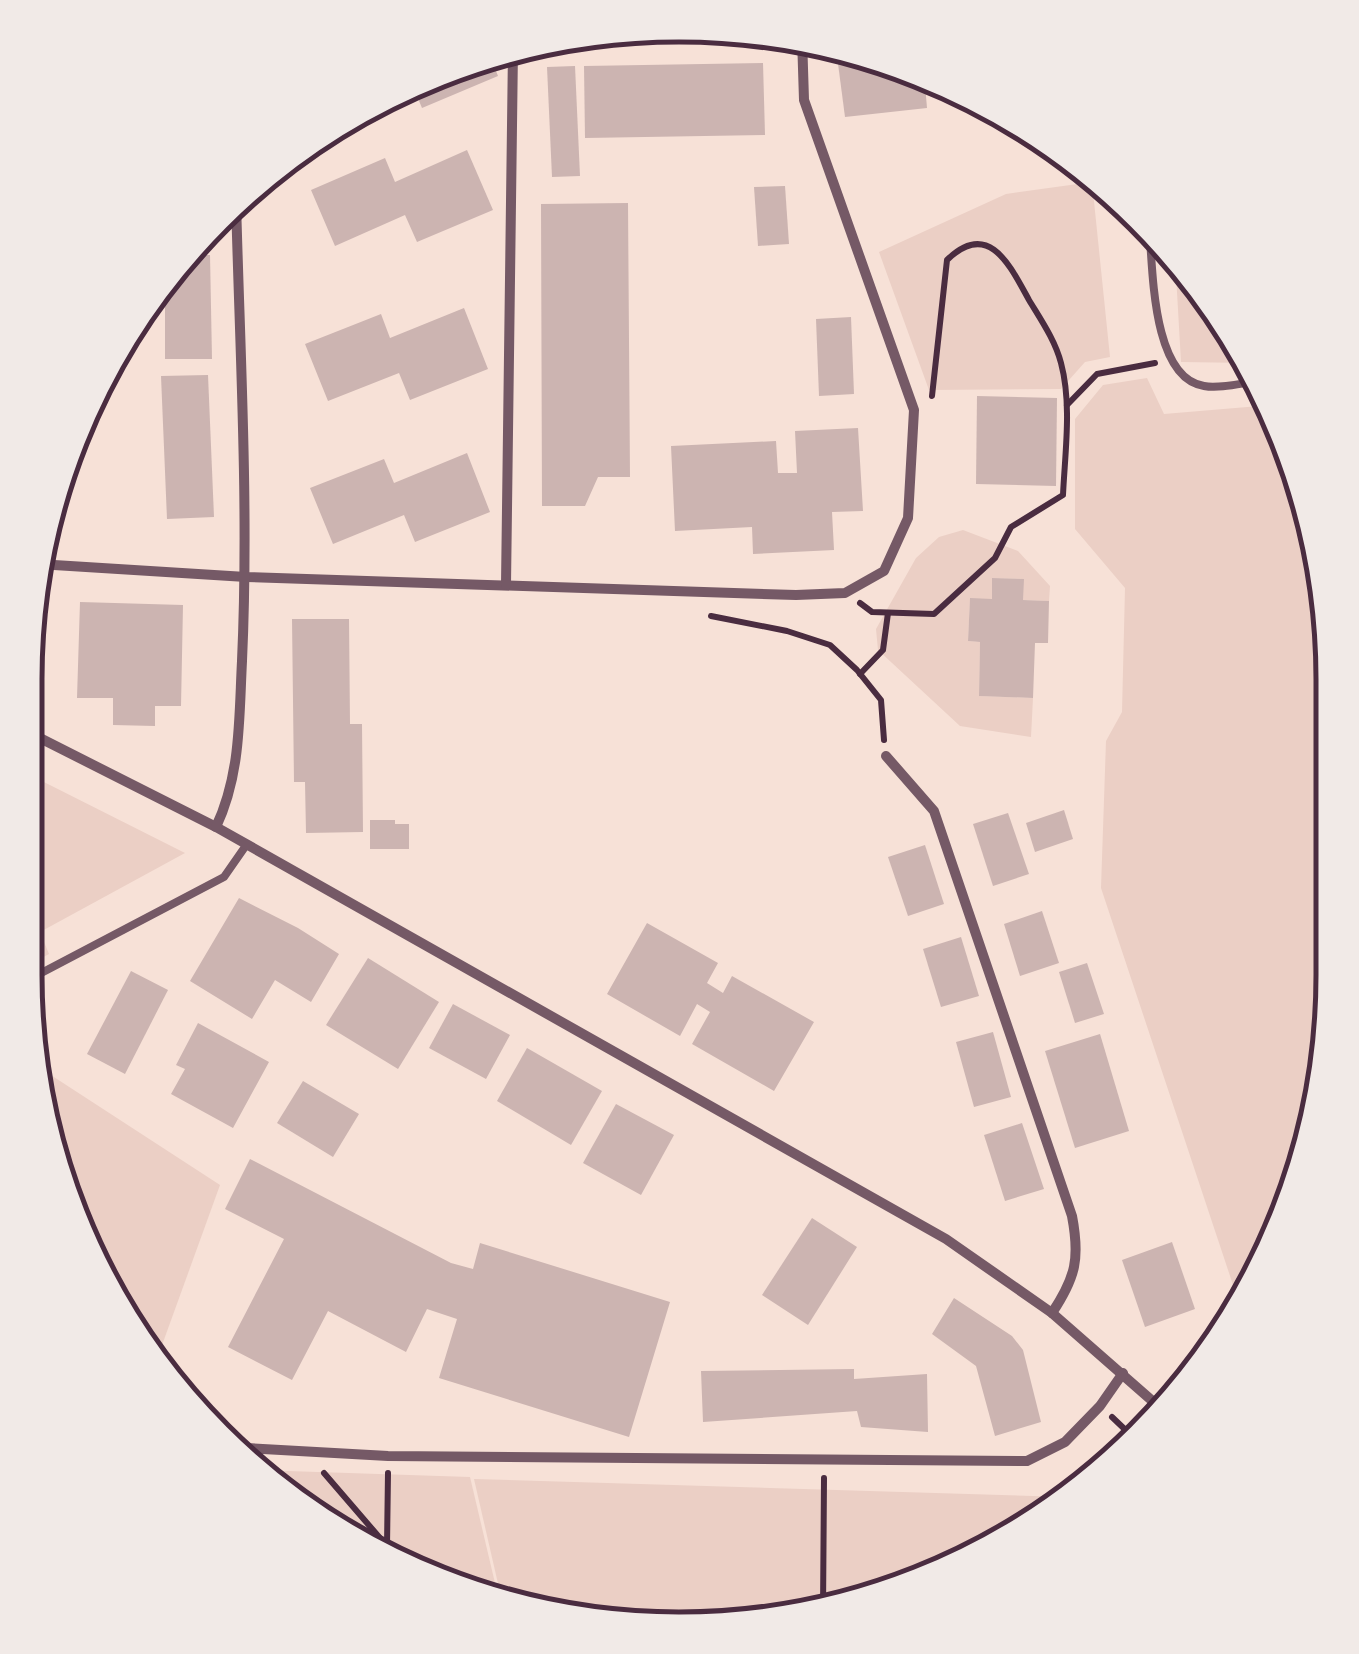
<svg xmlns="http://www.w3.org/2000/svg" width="1359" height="1654" font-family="Rubik,sans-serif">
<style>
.green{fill:#ebcfc5}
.building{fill:#ccb4b1}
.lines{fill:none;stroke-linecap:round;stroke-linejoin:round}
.path{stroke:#4a2c40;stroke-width:6}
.service{stroke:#755966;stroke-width:8}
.minor{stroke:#755966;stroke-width:10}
.rim{fill:none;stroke:#4a2c40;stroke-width:5}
</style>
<rect width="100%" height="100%" fill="#f7e1d7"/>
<g class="green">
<polygon points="1092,182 1110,357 1085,362 1061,389 929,390 879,252 1006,194"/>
<polygon points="1175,257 1216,306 1217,329 1231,330 1249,363 1181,362"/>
<polygon points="1147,378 1164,414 1271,405 1284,429 1321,551 1334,679 1333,1018 1299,1184 1241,1309 1101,888 1106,741 1122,712 1125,588 1075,529 1075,419 1103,385"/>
<polygon points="963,530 1018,551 1050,586 1049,601 1023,600 1023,579 993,578 992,599 970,599 968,641 980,642 979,696 1033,698 1031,737 960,726 878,650 876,629 916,558 939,537"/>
<polygon points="26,773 185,853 40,932 49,954 25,967"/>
<polygon points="40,1068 220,1185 157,1359 112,1301 64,1185"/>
<polygon points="257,1470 470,1477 499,1600 469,1594 316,1519"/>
<polygon points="474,1479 1068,1497 1044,1518 930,1579 807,1617 636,1628 502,1601"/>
</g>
<g class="building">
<polygon points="858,53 924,73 927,108 845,117 837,56"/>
<polygon points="490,56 498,76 422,108 412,84 429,75"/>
<polygon points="763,63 765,135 585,138 584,66"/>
<polygon points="575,66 580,176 552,177 547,67"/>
<polygon points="467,150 493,210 417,242 405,215 335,246 311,190 385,158 395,182"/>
<polygon points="785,186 789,244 758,246 754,187"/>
<polygon points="628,203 630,477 598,477 585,506 542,506 541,204"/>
<polygon points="191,255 210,255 212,359 165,359 165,294"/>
<polygon points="464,308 488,369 410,400 399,373 328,401 305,344 381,314 390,338"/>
<polygon points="851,317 854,394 819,396 816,319"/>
<polygon points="208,375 214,517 167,519 161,376"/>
<polygon points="977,396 1057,398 1056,486 976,484"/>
<polygon points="858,428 863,511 832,512 834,550 753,554 752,527 675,531 671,446 776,441 778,473 797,473 795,431"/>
<polygon points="467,453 490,512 415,542 404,515 333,544 310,488 384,459 394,483"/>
<polygon points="992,578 1024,579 1023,600 1049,601 1048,643 1035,643 1033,698 979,696 980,642 968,641 970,598 992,599"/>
<polygon points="80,602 183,605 181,706 155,706 155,726 113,725 113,698 77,698"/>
<polygon points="292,619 349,619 350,724 362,724 363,832 306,833 305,782 294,782"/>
<polygon points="1064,810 1073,839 1035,852 1026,823"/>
<polygon points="1008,813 1029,874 993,886 973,824"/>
<polygon points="370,820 395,820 395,824 409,824 409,849 370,849"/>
<polygon points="925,845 944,904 908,916 888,857"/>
<polygon points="239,898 298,928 339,954 311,1002 275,980 252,1019 190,981"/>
<polygon points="1042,911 1059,963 1020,976 1004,924"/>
<polygon points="647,923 718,963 707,983 723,993 732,976 814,1022 774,1091 692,1044 710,1012 697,1004 680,1036 607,994"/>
<polygon points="961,937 979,996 941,1007 923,949"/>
<polygon points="368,958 439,1002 398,1069 326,1025"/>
<polygon points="1087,963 1104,1014 1075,1023 1059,972"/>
<polygon points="131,971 168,990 125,1074 87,1054"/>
<polygon points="453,1004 510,1035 486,1079 429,1048"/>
<polygon points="198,1023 269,1062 233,1128 171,1094 185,1069 176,1065"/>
<polygon points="993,1032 1011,1097 974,1107 956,1042"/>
<polygon points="1100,1034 1129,1131 1075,1148 1045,1051"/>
<polygon points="527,1048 602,1091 571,1145 497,1101"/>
<polygon points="303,1081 359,1114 333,1157 277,1123"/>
<polygon points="616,1104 674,1135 641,1195 583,1163"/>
<polygon points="1022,1123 1044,1189 1005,1201 984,1135"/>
<polygon points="250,1159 451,1263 473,1269 480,1243 670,1302 629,1437 439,1378 457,1319 427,1309 406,1352 328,1311 292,1380 228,1347 284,1239 225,1209"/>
<polygon points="812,1218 857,1247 808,1325 762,1295"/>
<polygon points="1172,1242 1195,1309 1145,1327 1122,1260"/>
<polygon points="954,1298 1012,1336 1023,1350 1041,1422 995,1436 976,1366 932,1334"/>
<polygon points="854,1369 854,1379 927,1374 928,1432 861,1427 857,1411 703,1422 701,1371"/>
</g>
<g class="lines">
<g class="path">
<polyline points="1067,405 1097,374 1155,363"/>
<path d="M860 603 872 612 934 614 995 558 1011 527 1063 495C1065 452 1072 404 1061 363 1055 340 1041 320 1029 300 1010 266 989 219 947 260L932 396"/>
<polyline points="711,616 787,631 830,645 857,670 881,700 884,740"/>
<polyline points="860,674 883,650 888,613"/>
<polyline points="1112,1417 1135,1439"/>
<polyline points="324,1473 398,1559"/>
<polyline points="387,1546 388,1473"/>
<polyline points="823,1612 824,1478"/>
</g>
<g class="service">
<path d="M1149 225C1153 266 1151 378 1204 386 1220 389 1242 383 1259 381"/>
<polyline points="26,981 224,877 247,844"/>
</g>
<g class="minor">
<polyline points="54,565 246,577 796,595 845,593 884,571 908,518 914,410 804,100 802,37"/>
<polyline points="506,585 513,49"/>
<polyline points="26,731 216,827 946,1239 1052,1313 1165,1412"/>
<path d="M886 756 934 811 1072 1216C1080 1258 1076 1277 1052 1313"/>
<path d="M216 827C241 774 239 718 242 661 249 508 240 354 236 201"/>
<polyline points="229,1447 388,1456 1027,1461 1065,1442 1100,1406 1123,1373"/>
</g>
</g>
<path d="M0 0H1359V1654H0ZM679 42H679A637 637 0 0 1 1316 679V975A637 637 0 0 1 679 1612H679A637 637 0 0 1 42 975V679A637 637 0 0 1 679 42Z" fill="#f1eae7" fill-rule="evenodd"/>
<path class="rim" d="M679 42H679A637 637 0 0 1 1316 679V975A637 637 0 0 1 679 1612H679A637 637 0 0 1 42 975V679A637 637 0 0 1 679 42Z"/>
</svg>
